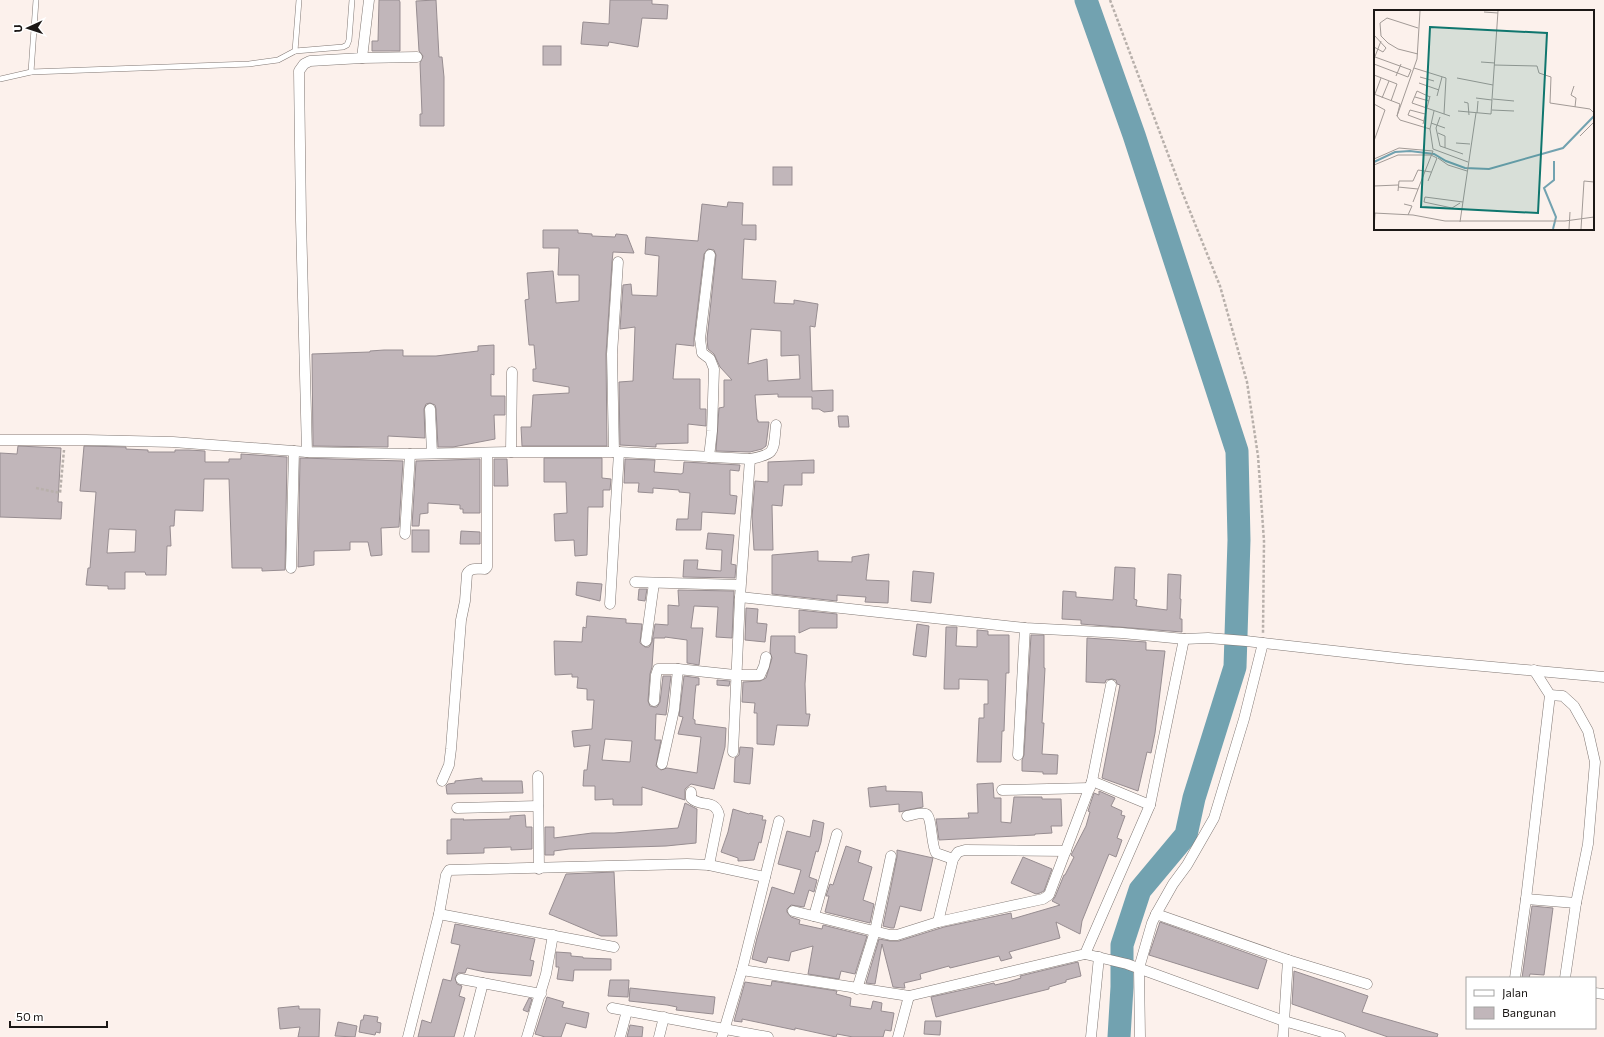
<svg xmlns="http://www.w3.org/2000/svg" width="1604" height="1037" font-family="Commissioner,sans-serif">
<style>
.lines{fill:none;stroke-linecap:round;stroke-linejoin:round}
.river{stroke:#72a2b0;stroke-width:23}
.building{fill:#c1b6ba;stroke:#978d91;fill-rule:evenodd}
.service-casing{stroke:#817874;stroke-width:6}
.minor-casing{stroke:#817874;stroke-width:11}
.path{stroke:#b8b0ab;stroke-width:2.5;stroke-dasharray:3 2;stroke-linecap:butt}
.service{stroke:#fff;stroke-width:5}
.minor{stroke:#fff;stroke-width:10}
.inset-river{fill:none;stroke:#72a2b0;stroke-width:2}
.inset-road{fill:none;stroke:#a29a96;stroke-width:1}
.view{fill:#0f766e;fill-opacity:0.15;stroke:#0f766e;stroke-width:2}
.inset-edge{fill:none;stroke:#1c1816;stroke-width:2}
</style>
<rect width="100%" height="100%" fill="#fcf1ec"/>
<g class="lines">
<polyline class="river" points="1086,0 1134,135 1237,451 1239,540 1235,667 1194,798 1186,835 1140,890 1122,945 1122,987 1119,1037"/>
</g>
<g class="building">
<polygon points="379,0 399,0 400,2 400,51 372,51 372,41 378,41"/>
<polygon points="436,0 439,57 442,57 444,77 444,126 420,126 420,114 422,114 420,63 423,56 419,51 416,1"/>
<polygon points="610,0 652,0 652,4 668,5 667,19 642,18 638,47 609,42 608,46 581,44 583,22 609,24"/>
<rect x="543" y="46" width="18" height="19"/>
<rect x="773" y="167" width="19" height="18"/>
<path d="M728 202 743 203 742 225H756V240L744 239 742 279 776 281 774 303 794 304V300L818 304 815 327 810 326 812 391 833 390V411L824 412 819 409H812V397H778V394L755 395 757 420H758V422H769L766 446 762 449 750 452 716 451 719 408 724 407V380H732L720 367 714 354 708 349 707 339 716 255 714 250 708 249 704 254 694 338V346L676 344 673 379H700V409H706V426L688 424V443L656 444V447L620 445 619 382 633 381 635 327 620 329 623 285 631 284 632 295 657 296 659 256 645 254 646 237 698 241 702 204 727 207ZM751 329 781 331V356L799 355 800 379 768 381 767 359 748 364Z"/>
<polygon points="543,230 578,230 578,233 592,234 592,236 615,237 616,234 627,235 634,253 613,252 612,262 606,354 607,446 522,446 521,427 531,427 533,395 569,393 569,387 533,381 533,369 536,369 534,345 529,345 525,300 529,299 527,273 553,271 556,303 579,301 579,275 558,275 559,248 543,248"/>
<polygon points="494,345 494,375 491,374 491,396 505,396 505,415 494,415 495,439 453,447 438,447 436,409 435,405 430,403 426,404 424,409 425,438 388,436 388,447 313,446 312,354 370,352 370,351 384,350 403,350 403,356 436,356 478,351 478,346"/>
<polygon points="838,416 848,416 849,427 839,427"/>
<polygon points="18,446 61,448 58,502 62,502 61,519 0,517 0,453 17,454"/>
<path d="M84 446 126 447V449L148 450V452H175V450H189L205 451V462H229V459H241V454L287 457 285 570 262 571V568H232L229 479H204L203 511 175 510 174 526H170L171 546H167L166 575H146L145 572H125V589H108V586L86 585 88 568H90L96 492 80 491ZM109 529 136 530 135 552 107 553Z"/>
<polygon points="300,458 403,461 399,527 381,528 382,555 371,556 368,542 350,542 350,550 314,551 314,565 298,567"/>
<polygon points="544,458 602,458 602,478 611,479 610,490 603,490 603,507 588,507 587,555 575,556 574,540 555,541 554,514 567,513 566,482 544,482"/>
<polygon points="480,459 480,513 463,513 463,509 460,509 460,505 428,503 428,513 420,514 419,526 412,526 416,461"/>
<polygon points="494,459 507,459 508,486 494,486"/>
<polygon points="625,459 655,460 654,472 681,474 683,473 684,462 740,465 739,471 730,470 730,495 737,496 735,514 702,512 701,530 676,530 677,519 688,519 690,493 679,492 679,490 653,488 653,493 638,492 639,483 624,483"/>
<polygon points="814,460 814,473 802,473 802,485 784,485 782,506 772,505 773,550 754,550 752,517 755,481 768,482 768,462"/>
<rect x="412" y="530" width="17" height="22"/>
<polygon points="461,531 480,532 480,544 460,544"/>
<polygon points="708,533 734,535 731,564 736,565 735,578 683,577 684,560 698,560 697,569 721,571 722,550 706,549"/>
<polygon points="818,551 818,561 852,562 852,557 869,554 866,580 889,581 888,603 865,602 866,597 837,595 837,601 772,594 772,555"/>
<polygon points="1115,567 1135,568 1134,599 1137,600 1136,606 1167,610 1168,574 1181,575 1180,599 1181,599 1180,619 1182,619 1182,632 1081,624 1081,620 1062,619 1063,591 1076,592 1076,597 1113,600"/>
<polygon points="913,571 934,573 931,603 911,601"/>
<polygon points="577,582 602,584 600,601 576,595"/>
<polygon points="639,589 647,589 645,601 638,600"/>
<path d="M678 590 734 591 732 638 716 637 718 607 694 606 691 628H703L699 665 687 663V640L665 637V638H654L652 667 650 674 648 701 650 706 654 707H657L660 702 663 676H671L666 715 656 714 655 740H661L656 766 661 770 667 768 697 773 701 737 678 734 683 717 679 716 684 676 699 678V685H696L695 694 693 719 695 720V724L726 728 725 747 714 789 691 784 685 789V800L642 787V805H613V799L595 800V786H583L584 770H587L590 745 574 747 572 731 592 729 594 700H587V689L577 688 578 677H572V674L555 675 554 641 582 642 583 627 586 628 587 616 626 619V623L642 624 640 643 645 647H649L652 642 655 624 668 625V605L679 606ZM605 739 632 741 630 762 602 760Z"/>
<polygon points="746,608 758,609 757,623 767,624 765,642 745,640"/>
<polygon points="799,610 837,614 837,628 810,628 799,633"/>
<polygon points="917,624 929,626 926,657 913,655"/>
<polygon points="946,627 957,627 956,646 977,647 977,630 988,631 988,635 1009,635 1009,673 1006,673 1004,731 1002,731 1001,762 977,762 979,718 984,718 984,704 988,704 988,680 959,679 959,689 944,689"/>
<polygon points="1031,635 1044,635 1044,668 1045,668 1043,707 1042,723 1044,723 1042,754 1058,755 1057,774 1043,774 1043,772 1022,771 1022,760 1024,755"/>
<polygon points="771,636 795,636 795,653 807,655 805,684 806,714 810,714 808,726 777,725 774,745 757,744 757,713 754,713 755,703 742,702 743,682 760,681 766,678 772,658 770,652"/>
<polygon points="1087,638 1146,642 1146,650 1165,651 1155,733 1151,753 1147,752 1138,791 1102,778 1120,685 1117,684 1116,680 1112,679 1106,680 1105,683 1086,682"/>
<polygon points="717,680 730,681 729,686 717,685"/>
<polygon points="740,747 753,748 750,784 734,782 735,758 739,755"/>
<polygon points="482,778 482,781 522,781 523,793 447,794 446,786 448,784 455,783 455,781"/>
<polygon points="993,783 994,798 1001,798 1001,822 1011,823 1014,797 1042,797 1042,799 1061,799 1062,826 1051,826 1052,833 1035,834 1035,835 939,840 936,819 969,818 968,813 978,813 977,784"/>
<polygon points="886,786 886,791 922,792 923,807 899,812 899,804 870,807 868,788"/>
<polygon points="1099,791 1115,798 1111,806 1122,811 1121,815 1125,816 1117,838 1122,840 1116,857 1109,854 1082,921 1080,934 1056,922 1060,938 1009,952 1012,958 1001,961 999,956 950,968 949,966 920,974 921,979 904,983 905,988 903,988 893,987 882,944 875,984 866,983 879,939 890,941 899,941 944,927 1011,913 1012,919 1060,905 1052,901 1055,897 1064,875 1065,875 1074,857 1071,855 1086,826 1090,812 1088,811 1094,793 1099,795"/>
<polygon points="685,803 697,809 696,843 666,846 569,849 554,851 554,855 545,855 545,827 554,827 554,838 592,833 614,833 678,828"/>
<polygon points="733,809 749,814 750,813 763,816 762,820 766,820 761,843 759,842 754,860 738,861 738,858 721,852 728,832"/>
<polygon points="525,815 526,827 532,827 532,849 511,850 511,847 484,848 484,853 447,854 447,840 451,840 451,819 464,819 463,820 510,819 510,816"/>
<polygon points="813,820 824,823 821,842 818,852 816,851 809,877 817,880 814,892 809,890 804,907 791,905 787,909 787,912 791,917 800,920 799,924 822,929 823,925 867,936 855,974 841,971 839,979 808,974 813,946 791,952 789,961 768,957 766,963 752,959 757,938 772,887 794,894 801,870 778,864 787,831 810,837"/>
<polygon points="846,846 861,851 858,862 872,867 863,900 874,904 870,923 825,912 829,896 826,896 830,884 833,885"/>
<polygon points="897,850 933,858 921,911 900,906 894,928 891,928 883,926 897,857"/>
<polygon points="1023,857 1052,869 1044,891 1040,893 1036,894 1011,883"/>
<polygon points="614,872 617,936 601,936 549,914 566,874"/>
<polygon points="1532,906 1553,908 1544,975 1530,974 1529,978 1522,978"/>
<polygon points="1160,922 1267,960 1258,989 1149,955"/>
<polygon points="455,924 535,939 530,960 534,961 531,976 485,972 467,968 465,973 458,973 455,978 457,984 462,986 459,996 465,998 454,1037 418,1037 422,1020 431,1023 443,979 451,981 460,945 451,943"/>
<polygon points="556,952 571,953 571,956 583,957 583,958 611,959 611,970 574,970 573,981 557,979 559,967 556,967"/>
<polygon points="1078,962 1081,976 1066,980 1066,982 1049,987 1049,989 936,1017 931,997 994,983 995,985 1008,982 1021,978 1020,976"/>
<polygon points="1294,971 1368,996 1362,1012 1438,1034 1437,1037 1388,1037 1292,1004"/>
<polygon points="610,980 629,980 628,997 608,996"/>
<polygon points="772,981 837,991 836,994 851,998 850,1006 871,1009 873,1001 882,1003 881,1011 894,1013 891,1031 885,1030 883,1037 853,1037 837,1034 836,1037 795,1028 795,1030 742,1019 742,1022 734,1021 745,982 771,986"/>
<polygon points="630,988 715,997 713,1014 676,1010 677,1007 667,1005 629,1001"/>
<polygon points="547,997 564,1002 562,1007 589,1013 586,1028 566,1023 561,1037 545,1037 535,1034"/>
<polygon points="529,998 532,999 528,1012 523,1010"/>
<polygon points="299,1006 299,1009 320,1009 319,1037 298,1037 300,1027 280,1029 278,1008"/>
<polygon points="364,1015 378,1017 377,1022 381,1023 380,1033 376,1032 375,1035 359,1032 361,1020 363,1020"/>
<polygon points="925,1021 941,1021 940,1035 924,1034"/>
<polygon points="338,1022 357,1026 355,1037 335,1036"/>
<polygon points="630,1025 643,1027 642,1037 627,1037"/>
</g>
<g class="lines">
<defs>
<g id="service">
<polyline points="295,51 343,47 347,45 349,40 352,0"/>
<polyline points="31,72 36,0"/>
<polyline points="0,79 31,72 249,64 278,60 295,51 299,0"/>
</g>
<g id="minor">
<polyline points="362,58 417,57"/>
<polyline points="430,409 432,453"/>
<polyline points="0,440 86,440 173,442 307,452 410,454 511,452 619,452 750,459 740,597 733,752"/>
<polyline points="307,452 301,220 299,71 304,64 310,61 362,58 369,0"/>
<polyline points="511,452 512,372"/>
<polyline points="614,452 612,354 618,262"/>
<polyline points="709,457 712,431 714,369 710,359 702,353 700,339 710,255"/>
<path d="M750 459C777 454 773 451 776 425"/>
<polyline points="405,534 410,454"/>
<polyline points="291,568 294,451"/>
<polyline points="635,582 740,585"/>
<polyline points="740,597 1025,628 1122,633 1184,639 1208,638 1246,641 1406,659 1604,677"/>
<polyline points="610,604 619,452"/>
<polyline points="646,641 654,583"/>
<polyline points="1550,695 1563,696 1574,706 1588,731 1595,762 1588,844 1576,903 1565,978"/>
<polyline points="654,701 656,675 658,669 678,669 735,675 760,675 764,666 766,657"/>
<polyline points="1018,755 1025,628"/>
<polyline points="662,764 674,710 678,669"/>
<polyline points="538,776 539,869"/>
<path d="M442 781 449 765 451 749 461 620 465 601 467 574C471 567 478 569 485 569L487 567V453"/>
<polyline points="1092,781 1150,805"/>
<polyline points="1002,790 1090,788"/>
<path d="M691 792V798C701 808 715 798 719 815L709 865"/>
<polyline points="457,808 538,806"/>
<path d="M907 816C913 815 921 812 926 814 932 816 931 845 936 853L953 859"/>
<polyline points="1526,899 1576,903"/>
<polyline points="793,911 890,935 897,935 938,922 1043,899 1049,895 1092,781 1111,685"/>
<polyline points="439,914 614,947"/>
<polyline points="1156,914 1173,884 1187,865 1214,818 1244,719 1263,643"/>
<polyline points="814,916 837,834"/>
<polyline points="938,922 953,859 958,852 965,850 1066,851"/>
<polyline points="1085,954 1127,964 1284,1021 1340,1037"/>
<polyline points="742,970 909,996 1085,954 1150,805 1184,639"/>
<polyline points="1515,978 1526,899 1550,695 1534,670"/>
<polyline points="461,979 541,994"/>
<polyline points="857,989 875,931 891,856"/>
<polyline points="1595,993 1604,994"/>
<polyline points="612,1008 768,1037"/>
<polyline points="408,1037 439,914 446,875 449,870 687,864 709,865 765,877"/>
<polyline points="469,1037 483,983"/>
<polyline points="527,1037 546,974 553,935"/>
<polyline points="620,1037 627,1011"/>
<polyline points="659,1037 664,1017"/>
<polyline points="722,1037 742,970 779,821"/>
<polyline points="898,1037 909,996"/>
<polyline points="1091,1037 1099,957"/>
<polyline points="1140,1037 1139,968 1152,923 1156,914 1288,960 1367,984"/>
<polyline points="1283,1037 1288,960"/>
</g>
</defs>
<use href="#service" class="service-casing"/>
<use href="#minor" class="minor-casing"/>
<g class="path">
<polyline points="1110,0 1183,194 1220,286 1247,382 1258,456 1264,541 1263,633"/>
<polyline points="36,488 60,493 64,450"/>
</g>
<use href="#service" class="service"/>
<use href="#minor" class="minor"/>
</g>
<g transform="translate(1374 10)">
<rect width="220" height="220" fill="#fcf1ec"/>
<path class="inset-river" d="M0 152 21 142 36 141 60 144 72 151 91 158 115 159 189 138 220 106M179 219 182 207 170 178 180 170V151"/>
<path class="inset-road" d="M46 1 43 49 23 106 26 110 56 119M110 2 124 3M44 18 13 8 6 13 7 26 14 33 24 39 44 44M0 25 12 38 9 42 0 37M1 47 37 60M0 49 7 31M107 52 121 53M0 54 34 67 37 60M120 55 163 56 165 63 177 67 176 93 216 99 220 103M40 58 72 68 70 104M0 65 23 74 17 91M22 66 27 54M46 67 60 71M83 68 119 75M45 73 65 80M200 76 197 85 202 88 201 97M0 84 26 94 23 106M1 84 7 68M63 86 68 67M41 87 55 91M56 87 43 81 38 93 76 106M8 88 15 71M102 88 118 90M119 89 140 91M90 92 94 93 95 105M0 94 11 100 0 131M118 100 140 101M60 101 56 119 59 139 94 152M84 101 117 104 124 1M103 103 104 91M66 107 62 118 66 136 89 144M50 111 34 105 36 100 51 104M57 113 71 118M49 114 56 86M64 123 71 126V138M206 126 220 112M82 133 96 134M64 148 74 155 93 161M0 149 25 138 59 141M0 155 24 145H57L63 148 54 171M0 176 24 175M24 177 44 179M24 181 25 171H39L44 160 57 162M39 192 59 141M86 193 78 198 50 192 51 187 89 192M30 194 38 196 34 205M0 203 39 205 71 211H191L220 207M86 212 102 103M0 219 1 203M195 219 196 202M207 219 210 171 220 172"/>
<path class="view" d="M56 17 173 23 164 203 47 197Z"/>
<rect width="220" height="220" class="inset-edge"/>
</g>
<rect x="1466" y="977" width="130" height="52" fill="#ffffff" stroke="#a4a3a2"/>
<rect x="1474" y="990" width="20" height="6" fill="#ffffff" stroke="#a4a3a2"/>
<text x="1502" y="997" font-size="12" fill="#1c1816">Jalan</text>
<rect x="1474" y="1007" width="20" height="12" fill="#c1b6ba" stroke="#a4a3a2"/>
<text x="1502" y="1017" font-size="12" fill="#1c1816">Bangunan</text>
<g transform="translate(28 28) rotate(267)" stroke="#ffffff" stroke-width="3" paint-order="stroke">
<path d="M0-3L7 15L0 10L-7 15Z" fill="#1c1816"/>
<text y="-6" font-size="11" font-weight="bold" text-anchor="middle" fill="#1c1816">U</text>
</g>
<path d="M10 1021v6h97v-6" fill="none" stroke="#1c1816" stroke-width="2"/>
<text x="16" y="1021" font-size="12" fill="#1c1816" stroke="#ffffff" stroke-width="3" paint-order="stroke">50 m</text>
</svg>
